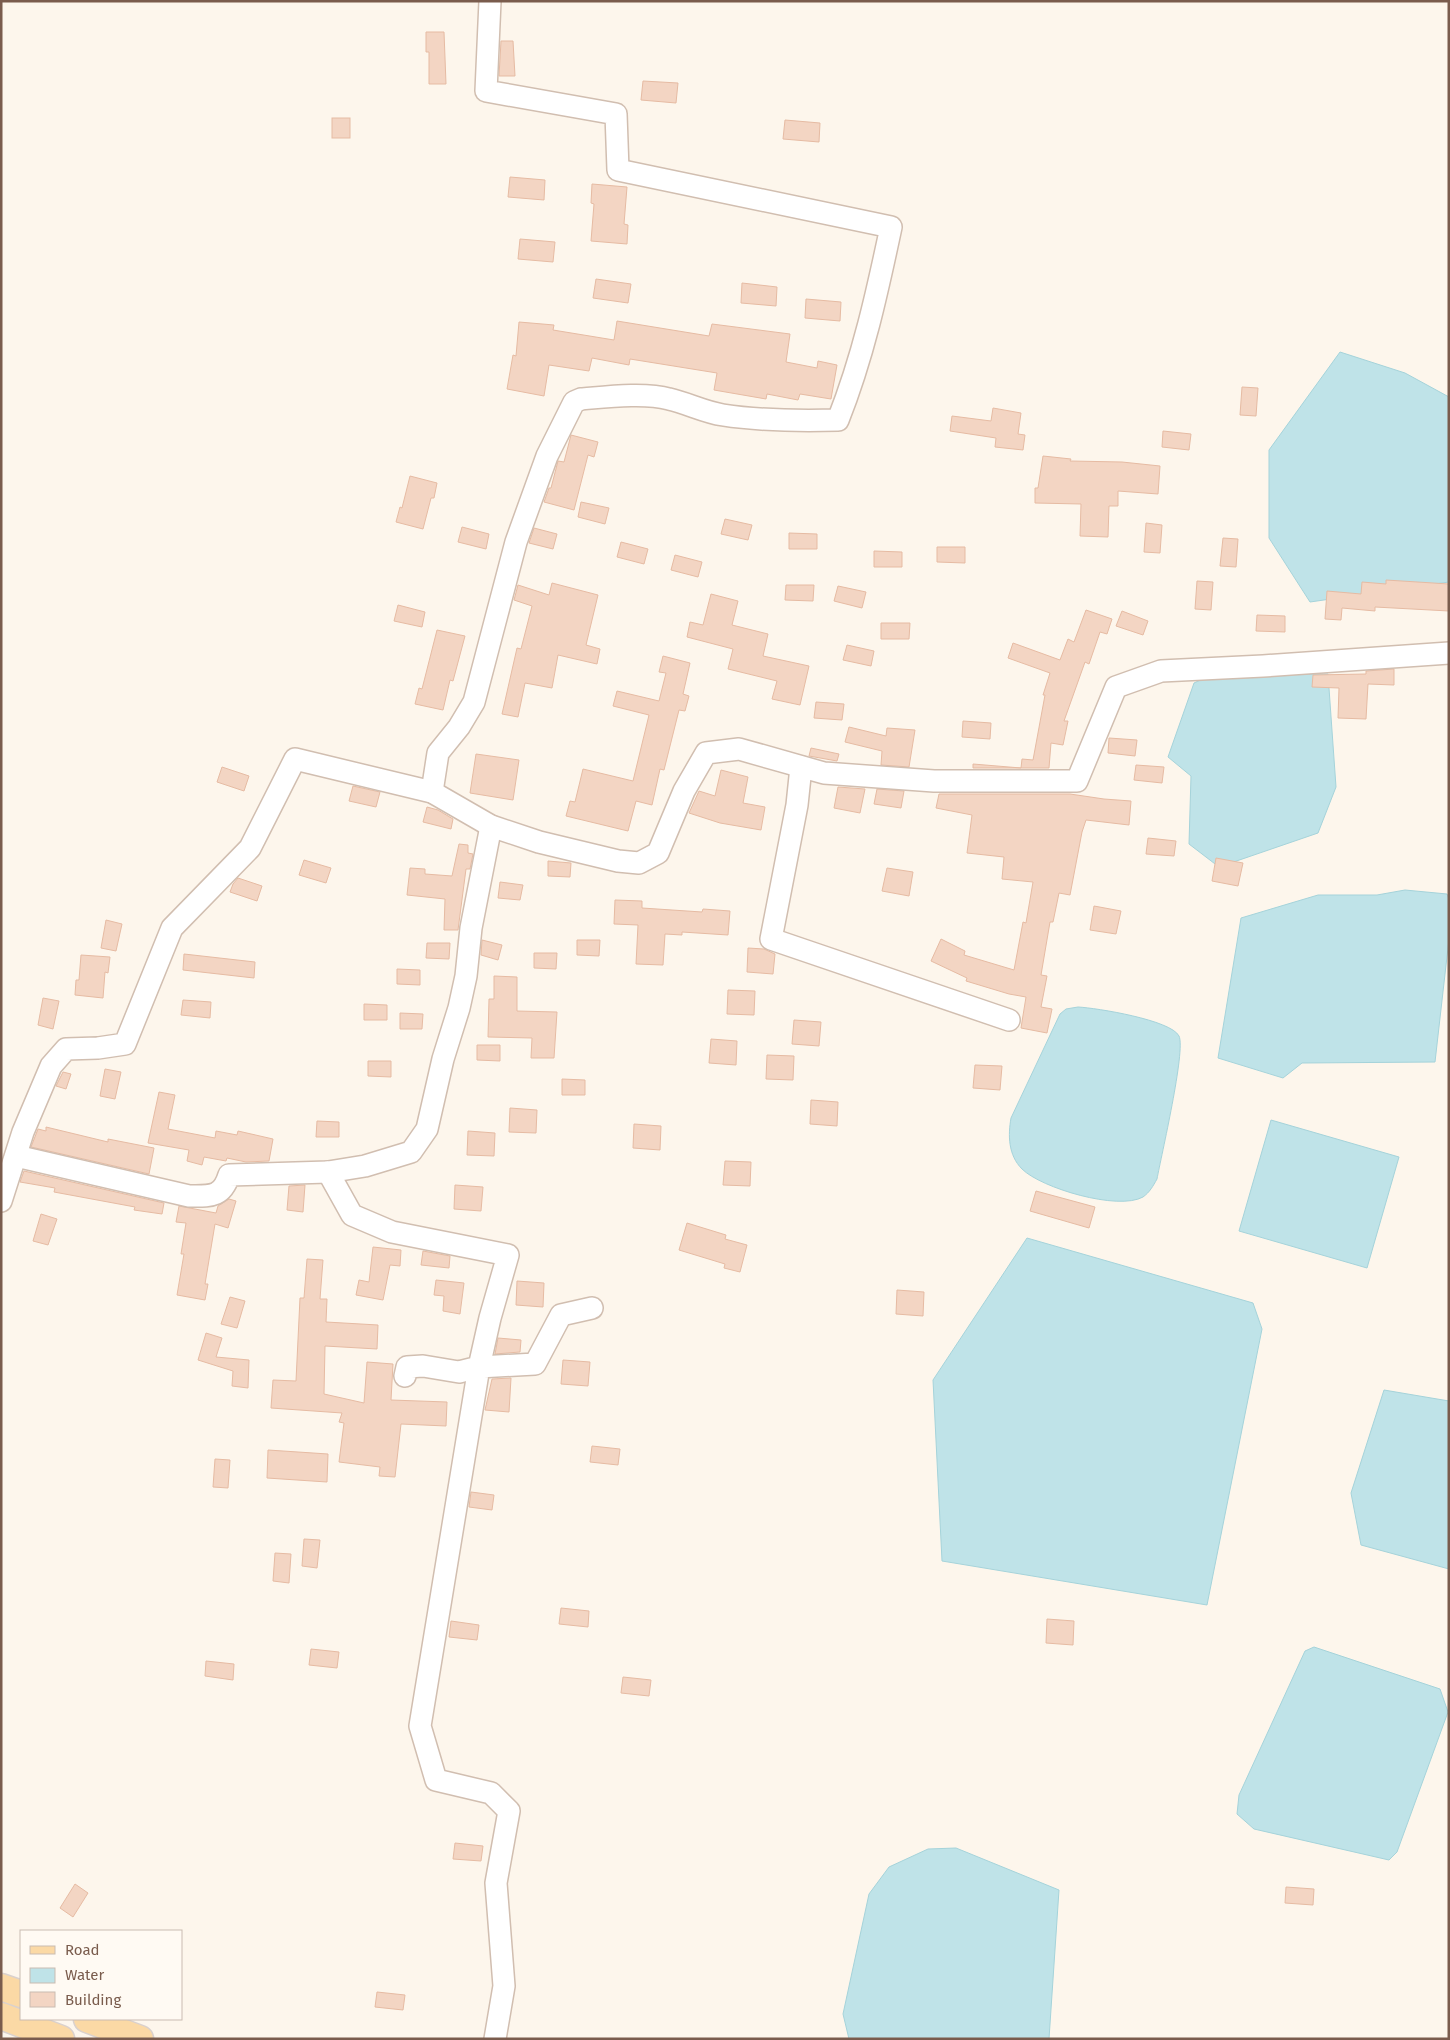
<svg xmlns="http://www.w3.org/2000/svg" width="1450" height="2040" font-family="'Fira Sans',sans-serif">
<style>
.water{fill:#bfe3e8;stroke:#a5d3da}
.building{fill:#f3d5c3;stroke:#e6bba3}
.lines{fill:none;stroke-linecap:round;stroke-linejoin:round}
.minor-casing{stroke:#d1beb0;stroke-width:24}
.major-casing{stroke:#dad1cd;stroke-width:29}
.minor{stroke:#fff;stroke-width:21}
.major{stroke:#fbd9a5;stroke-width:26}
</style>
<rect width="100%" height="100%" fill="#fdf6ec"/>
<g class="water">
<polygon points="1340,352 1405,373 1449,397 1449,582 1310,602 1269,538 1269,450"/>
<polygon points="1213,674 1328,674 1336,787 1318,833 1219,867 1189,844 1191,776 1168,757 1194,683"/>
<polygon points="1405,890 1447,894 1449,899 1449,939 1435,1062 1302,1063 1283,1078 1218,1058 1241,918 1318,895 1377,895"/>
<path d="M1078 1007C1097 1008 1171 1020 1179 1036 1186 1050 1161 1157 1157 1179 1153 1186 1150 1192 1143 1197 1118 1211 1041 1188 1022 1169 1008 1155 1008 1135 1011 1118L1060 1014 1066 1009Z"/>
<polygon points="1271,1120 1399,1157 1367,1268 1239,1231"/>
<polygon points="1027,1238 1253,1303 1262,1329 1207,1605 942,1561 933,1380"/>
<polygon points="1384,1390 1449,1401 1449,1569 1361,1545 1351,1493"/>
<polygon points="1314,1647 1440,1689 1448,1712 1397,1852 1389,1860 1254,1829 1237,1814 1239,1795 1305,1651"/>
<polygon points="956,1848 1059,1890 1049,2039 849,2039 843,2014 869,1894 889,1867 928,1849"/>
</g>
<g class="building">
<polygon points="426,32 444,32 446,84 429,84 429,52 426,52"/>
<polygon points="501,41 513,41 515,76 499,76"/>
<polygon points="643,81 678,83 676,103 641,100"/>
<rect x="332" y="118" width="18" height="20"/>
<polygon points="785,120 820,123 819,142 783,139"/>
<polygon points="510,177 545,180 544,200 508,197"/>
<polygon points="592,184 627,187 624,224 628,225 627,244 591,241 594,204 591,203"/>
<polygon points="520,239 555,242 553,262 518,259"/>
<polygon points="596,279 631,284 628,303 593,298"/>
<polygon points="742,283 777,287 776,306 741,303"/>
<polygon points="806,299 841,302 840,321 805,318"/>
<polygon points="617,321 709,336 712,324 790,334 786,362 817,368 818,361 837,365 831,399 800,394 798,400 767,394 766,399 714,390 717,373 630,359 629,365 592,358 589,371 549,365 544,396 507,389 513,355 516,356 519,322 554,325 553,330 614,340"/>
<polygon points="1242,387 1258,388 1256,416 1240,415"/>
<polygon points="993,408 1021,413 1018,434 1025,435 1023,450 995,447 996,438 950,431 952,416 991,421"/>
<polygon points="1163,431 1191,434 1189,450 1162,447"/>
<polygon points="571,435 598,442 594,457 588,455 574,510 544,502 549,488 551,488 558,461 564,462"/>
<polygon points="1043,456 1071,459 1070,461 1122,462 1160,466 1158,494 1118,491 1118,506 1109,506 1108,537 1080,536 1081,504 1035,503 1035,488 1038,488"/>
<polygon points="410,476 437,483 434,498 431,498 423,529 396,522 400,507 402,508"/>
<polygon points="581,502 609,508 605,524 578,517"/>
<polygon points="725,519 752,525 748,540 721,534"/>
<polygon points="1146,523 1162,525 1160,553 1144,552"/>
<polygon points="462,527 489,534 486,549 458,542"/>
<polygon points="534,528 557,534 553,549 529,543"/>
<polygon points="789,533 817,534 817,549 789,549"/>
<polygon points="1223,538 1238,539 1236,567 1220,566"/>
<polygon points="621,542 648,549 644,564 617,557"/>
<polygon points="937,547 965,547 965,563 937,562"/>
<polygon points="874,551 902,552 902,567 874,567"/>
<polygon points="675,555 702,562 698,577 671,570"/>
<polygon points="1386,580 1449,584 1449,611 1375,607 1375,611 1342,608 1341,620 1325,619 1327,591 1361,594 1362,582 1386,584"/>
<polygon points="1197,581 1213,582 1211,610 1195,609"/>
<polygon points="552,583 598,595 586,645 600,649 597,664 558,655 552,688 525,683 518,717 502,714 517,648 521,649 532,606 514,600 518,585 549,595"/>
<polygon points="786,585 814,585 813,601 785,600"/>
<polygon points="838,586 866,592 862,608 834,601"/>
<polygon points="711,594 738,601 732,625 768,634 763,656 809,666 800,705 772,699 777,681 728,669 733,649 687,637 690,622 703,625"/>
<polygon points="398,605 425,612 422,627 394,621"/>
<polygon points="1086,610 1112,619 1107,634 1100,632 1089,664 1085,662 1064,721 1068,721 1063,745 1051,743 1049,768 973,768 973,764 1021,768 1022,759 1033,760 1045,695 1043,695 1050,673 1008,658 1013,643 1060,660 1068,639 1074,642"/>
<polygon points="1122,611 1148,621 1143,635 1116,626"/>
<polygon points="1257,615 1285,616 1285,632 1256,631"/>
<polygon points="881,623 910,623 909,639 881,639"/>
<polygon points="437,630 465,636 453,681 450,680 443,710 415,704 419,688 422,689"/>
<polygon points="847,645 874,651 871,666 843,660"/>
<polygon points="663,656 690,663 683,694 689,696 685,711 679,710 664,770 660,769 652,805 636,801 628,831 566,816 570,801 575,802 583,769 633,781 649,715 613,706 617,691 659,701 666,673 659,672"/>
<polygon points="1394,669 1394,685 1368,684 1366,719 1338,718 1339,688 1312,687 1313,675 1366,674 1366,671"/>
<polygon points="816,702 844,704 842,720 814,718"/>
<polygon points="963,721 991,723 990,739 962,737"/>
<polygon points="849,727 886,736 887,728 915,730 909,767 881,765 882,751 845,742"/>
<polygon points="1109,738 1137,740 1135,756 1108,753"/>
<polygon points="811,748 839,754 837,761 809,756"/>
<polygon points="476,754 519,760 513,800 470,793"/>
<polygon points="1136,765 1164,767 1162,783 1134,780"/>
<polygon points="222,767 249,776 244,791 217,782"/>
<polygon points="721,770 748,777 743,803 765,807 761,830 720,823 689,813 699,791 715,796"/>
<polygon points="353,786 380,792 376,807 349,801"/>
<polygon points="838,787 865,789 860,813 834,808"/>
<polygon points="877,789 904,791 901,808 874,804"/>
<polygon points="939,794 1070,794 1104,799 1131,801 1129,825 1086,820 1082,832 1070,895 1059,893 1053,922 1050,922 1041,975 1047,976 1041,1007 1052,1009 1047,1033 1021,1028 1026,997 1009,994 966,981 967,978 931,961 941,939 965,951 964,955 1014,970 1023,922 1026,923 1033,882 1002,879 1004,857 967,853 972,815 936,808"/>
<polygon points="427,807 438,810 453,819 451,829 423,822"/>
<polygon points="1148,838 1176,841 1174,856 1146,854"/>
<polygon points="459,844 468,845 468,853 473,854 470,869 466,869 458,930 444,930 445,899 407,895 410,868 425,869 425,874 452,876"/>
<polygon points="1216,858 1243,863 1238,886 1212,881"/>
<polygon points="304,860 331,868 326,883 299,875"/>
<polygon points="548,861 571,863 570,877 548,876"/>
<polygon points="887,868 913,872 909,896 882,891"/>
<polygon points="238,878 262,886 257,901 230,892 233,884"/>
<polygon points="500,882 523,885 520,900 498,898"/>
<polygon points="615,900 642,901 642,908 702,912 703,909 730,911 728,935 682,932 682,935 665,934 663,965 636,964 638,925 614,924"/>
<polygon points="1094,906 1121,911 1116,934 1090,930"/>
<polygon points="106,920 122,924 116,951 101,948"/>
<polygon points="482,940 502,945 498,960 481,955"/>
<polygon points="577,940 600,940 599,956 577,955"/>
<polygon points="427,943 450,943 449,959 426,958"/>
<polygon points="748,948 764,949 775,954 773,974 747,972"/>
<polygon points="534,953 557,953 556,969 534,968"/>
<polygon points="184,954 255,962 254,978 183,970"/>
<polygon points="81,955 110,957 108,973 105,972 103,998 75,995 76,980 79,980"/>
<polygon points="397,969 420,970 420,985 397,984"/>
<polygon points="494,976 517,977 517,1011 557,1012 554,1058 531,1058 532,1038 488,1037 489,999 494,999"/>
<polygon points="728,990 755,991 754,1015 727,1014"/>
<polygon points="43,998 59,1001 53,1029 38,1025"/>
<polygon points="183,1000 211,1002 210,1018 181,1015"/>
<polygon points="364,1004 387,1005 387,1020 364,1020"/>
<polygon points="400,1013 423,1014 422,1029 400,1029"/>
<polygon points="794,1020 821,1022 819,1046 792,1044"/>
<polygon points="711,1039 737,1041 736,1065 709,1063"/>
<polygon points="477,1045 500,1045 500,1061 477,1060"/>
<polygon points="767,1055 794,1056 793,1080 766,1079"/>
<polygon points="368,1061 391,1061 391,1077 368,1076"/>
<polygon points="975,1065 1002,1066 1000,1090 973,1088"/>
<polygon points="105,1069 121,1072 115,1099 100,1096"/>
<polygon points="63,1072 71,1074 66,1089 56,1086"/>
<polygon points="562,1079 585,1080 585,1095 562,1095"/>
<polygon points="159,1092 175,1095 168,1129 215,1138 216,1131 237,1135 238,1131 273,1139 269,1161 246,1162 227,1158 226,1161 204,1157 202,1165 187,1161 189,1150 148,1143"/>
<polygon points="811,1100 838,1102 837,1126 810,1124"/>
<polygon points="510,1108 537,1110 536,1133 509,1132"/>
<polygon points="317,1121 339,1122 339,1137 316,1137"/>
<polygon points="634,1124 661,1126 660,1150 633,1148"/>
<polygon points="46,1127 108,1142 108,1139 154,1148 149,1174 31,1147 38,1129 46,1131"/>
<polygon points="468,1131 495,1133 494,1156 467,1155"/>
<polygon points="725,1161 751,1162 750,1186 723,1185"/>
<polygon points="24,1171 164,1203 162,1214 134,1210 135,1207 54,1192 55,1188 20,1182"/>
<polygon points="305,1185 303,1212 287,1210 289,1186"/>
<polygon points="455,1185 483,1187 481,1211 454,1209"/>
<polygon points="1036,1191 1095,1207 1089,1228 1030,1211"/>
<polygon points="229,1199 236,1201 228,1228 215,1224 205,1284 208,1284 205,1300 177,1295 184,1254 181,1254 186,1223 176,1222 179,1206 216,1213 218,1206"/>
<polygon points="41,1214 57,1219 48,1245 33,1241"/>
<polygon points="687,1223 726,1235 725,1239 747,1245 740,1272 724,1268 725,1264 679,1250"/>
<polygon points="373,1247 401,1250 400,1266 390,1265 383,1300 356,1295 359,1280 369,1282"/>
<polygon points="423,1251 450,1256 449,1268 421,1265"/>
<polygon points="307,1259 323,1260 320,1299 327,1299 326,1322 378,1325 377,1349 325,1346 324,1394 364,1403 367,1362 393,1364 391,1400 447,1402 446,1426 401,1424 395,1477 379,1476 380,1467 339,1462 344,1423 339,1422 342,1413 271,1408 273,1380 296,1381 300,1298 304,1298"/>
<polygon points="436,1280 464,1283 460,1314 443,1311 444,1296 434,1295"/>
<polygon points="517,1281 544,1283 543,1307 516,1305"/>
<polygon points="897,1290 924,1292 923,1316 896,1314"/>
<polygon points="230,1297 245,1301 237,1328 221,1324"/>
<polygon points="206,1333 222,1338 216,1357 249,1360 248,1388 232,1386 233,1371 198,1360"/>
<polygon points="498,1338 521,1340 520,1352 495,1354"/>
<polygon points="563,1360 590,1362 588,1386 561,1384"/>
<polygon points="511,1378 509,1412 485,1410 492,1379"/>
<polygon points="592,1446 620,1449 618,1465 590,1462"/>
<polygon points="268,1450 328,1454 327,1482 267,1478"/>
<polygon points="215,1459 230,1460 228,1488 213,1487"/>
<polygon points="471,1492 494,1495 492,1510 469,1507"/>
<polygon points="304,1539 320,1540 317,1568 302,1566"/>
<polygon points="275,1553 291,1554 289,1583 273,1581"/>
<polygon points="561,1608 589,1611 588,1627 559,1624"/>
<polygon points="1047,1619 1074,1621 1073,1645 1046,1643"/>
<polygon points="451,1621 479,1625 477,1640 449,1637"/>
<polygon points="311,1649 339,1652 337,1668 309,1665"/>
<polygon points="206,1661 234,1664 233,1680 205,1676"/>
<polygon points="623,1677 651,1680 649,1696 621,1693"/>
<polygon points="455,1843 483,1846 481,1861 453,1859"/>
<polygon points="75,1884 88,1893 73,1917 60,1908"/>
<polygon points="1286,1887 1314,1889 1313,1905 1285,1903"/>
<polygon points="377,1992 405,1995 403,2010 375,2007"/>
</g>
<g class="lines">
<defs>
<g id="minor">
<polyline points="801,767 797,805 771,939 1009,1020"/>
<path d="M432 792 438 753 459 727 474 702 516 542 547 456 574 402 581 399C605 397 645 392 669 399 687 403 704 412 723 415 761 421 800 421 838 420 863 357 877 293 891 227L618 170 616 114 486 91 490 1"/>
<path d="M16 1156 189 1196C210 1196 222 1198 229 1175L328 1172 365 1166 411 1152 427 1129 443 1059 459 1008 466 976 471 928 491 826"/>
<polyline points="328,1172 352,1215 392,1232 508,1255 490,1318 479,1367 459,1372 423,1366 407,1367 405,1376"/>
<polyline points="1,1201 23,1132 51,1066 66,1049 98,1048 125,1044 172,928 250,848 295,759 432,792 491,826 539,842 618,861 639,863 658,853 684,791 706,753 739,749 824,773 934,781 1077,781 1116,687 1161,671 1263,666 1449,653"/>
<polyline points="495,2039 504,1986 496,1883 509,1811 491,1793 436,1780 420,1726 479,1367 535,1364 561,1315 592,1308"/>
</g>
<g id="major">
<polyline points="1,1987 21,1994"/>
<polyline points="1,2016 61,2039"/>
<polyline points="87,2019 140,2039"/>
</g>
</defs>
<use href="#minor" class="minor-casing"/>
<use href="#major" class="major-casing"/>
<use href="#minor" class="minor"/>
<use href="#major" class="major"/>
</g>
<rect width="1450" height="2040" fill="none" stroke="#7a5c4d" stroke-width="5"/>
<rect x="20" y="1930" width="162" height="90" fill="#fffaf3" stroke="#cabbb1"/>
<rect x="30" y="1946" width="25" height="8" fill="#fbd9a5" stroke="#cabbb1"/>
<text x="65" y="1955" font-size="15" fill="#7a5c4d">Road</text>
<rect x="30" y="1968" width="25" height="15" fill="#bfe3e8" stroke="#cabbb1"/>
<text x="65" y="1980" font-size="15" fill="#7a5c4d">Water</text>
<rect x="30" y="1992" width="25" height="15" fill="#f3d5c3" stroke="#cabbb1"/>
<text x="65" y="2005" font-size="15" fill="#7a5c4d">Building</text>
</svg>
